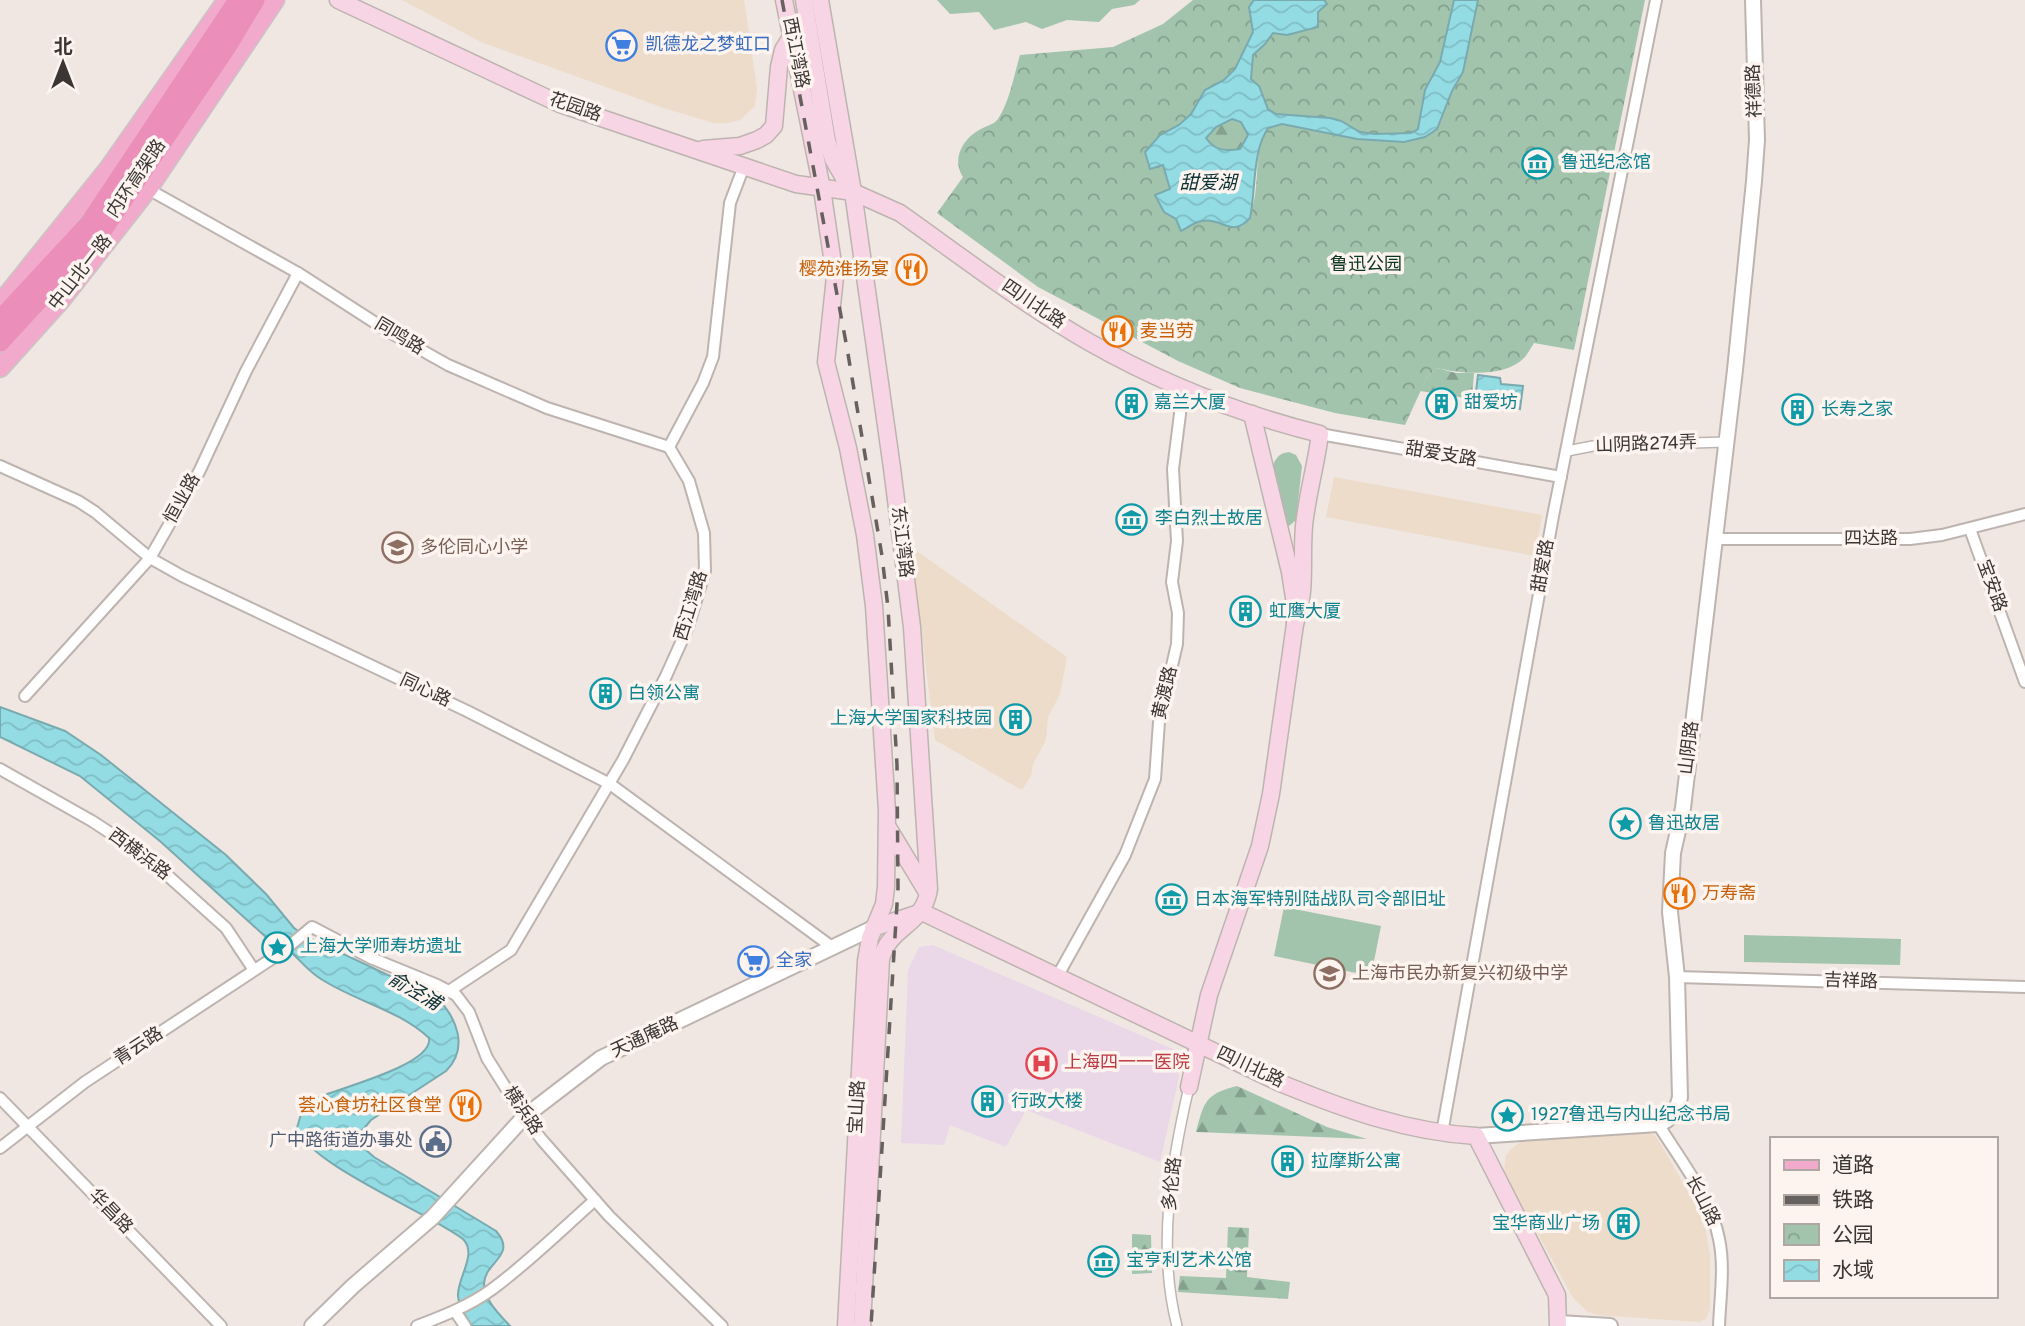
<svg xmlns="http://www.w3.org/2000/svg" width="2025" height="1326" font-family="Overpass,'Noto Sans SC',sans-serif">
<style>
.commercial{fill:#ecdcc9}
.medical{fill:#ead8e9}
.green{fill:#a2c4ad}
.forest{fill:url(#forest-firs)}
.park{fill:url(#park-crowns)}
.water{fill:url(#water-waves);stroke:#79aaaf;stroke-width:2;fill-rule:evenodd}
.lines{fill:none;stroke-linecap:round;stroke-linejoin:round}
.pedestrian-casing{stroke:#bdb4b0;stroke-width:12}
.minor-casing{stroke:#bdb4b0;stroke-width:14}
.tertiary-casing{stroke:#bdb4b0;stroke-width:18}
.secondary-casing{stroke:#bdb4b0;stroke-width:19}
.primary-casing{stroke:#c8c7c6;stroke-width:21}
.trunk-casing{stroke:#c8c7c6;stroke-width:23}
.pedestrian{stroke:#fff;stroke-width:9}
.minor{stroke:#fff;stroke-width:10}
.tertiary{stroke:#fff;stroke-width:14}
.secondary{stroke:#f8d5e5;stroke-width:16}
.primary{stroke:#f1aacb;stroke-width:18}
.trunk{stroke:#ec8eba;stroke-width:19}
.rail{stroke:#66615f;stroke-width:3.5;stroke-dasharray:12 12;stroke-linecap:butt}
.labels{text-anchor:middle;dominant-baseline:central;stroke-width:7;stroke-linejoin:round;paint-order:stroke}
.shop-label{font-size:18px;fill:#366cbe;stroke:#fdf3ef;text-anchor:start}
.street-label{font-size:18px;fill:#393634;stroke:#fdf3ef}
.culture-label{font-size:18px;fill:#0d838f;stroke:#fdf3ef;text-anchor:start}
.park-label{font-size:18px;fill:#0b351f;stroke:#fdf3ef}
.food-label{font-size:18px;fill:#c56008;stroke:#fdf3ef;text-anchor:end}
.education-label{font-size:18px;fill:#785e54;stroke:#fdf3ef;text-anchor:start}
.health-label{font-size:18px;fill:#be3a42;stroke:#fdf3ef;text-anchor:start}
.service-label{font-size:18px;fill:#4e5e75;stroke:#fdf3ef;text-anchor:end}
.water-label{font-size:19px;font-style:italic;fill:#0b3033;stroke:#fdf3ef}
</style>
<defs>
<pattern id="forest-firs" width="22" height="20" patternUnits="userSpaceOnUse" patternTransform="scale(1.75)"><rect width="22" height="20" fill="#a2c4ad"/><path d="M5 1l3.5 6h-7zM16 11l3.5 6h-7z" fill="#85a08e"/></pattern>
<pattern id="park-crowns" width="20" height="18" patternUnits="userSpaceOnUse" patternTransform="scale(1.75)"><rect width="20" height="18" fill="#a2c4ad"/><path d="M2 6a3 3 0 1 1 6 0M12 15a3 3 0 1 1 6 0" fill="none" stroke="#85a08e"/></pattern>
<pattern id="water-waves" width="16" height="10" patternUnits="userSpaceOnUse" patternTransform="scale(1.75)"><rect width="16" height="10" fill="#94dce4"/><path d="M0 5q4-4 8 0t8 0" fill="none" stroke="#80bdc4"/></pattern>
</defs>
<rect width="100%" height="100%" fill="#f0e6e2"/>
<g class="commercial">
<polygon points="402,0 744,0 757,88 755,106 740,120 727,123 713,123 664,108 481,42"/>
<polygon points="1334,477 1542,515 1535,556 1326,517"/>
<polygon points="911,547 1067,657 1060,694 1048,717 1046,740 1033,764 1031,776 1022,790 935,740"/>
<polygon points="1645,1131 1654,1135 1659,1141 1696,1206 1706,1232 1710,1255 1710,1309 1706,1319 1699,1322 1597,1315 1587,1311 1573,1298 1504,1172 1506,1155 1512,1148 1524,1140"/>
</g>
<polygon class="medical" points="933,945 1175,1050 1179,1077 1160,1162 1026,1110 1006,1147 950,1125 944,1145 901,1143 908,970 919,947"/>
<g class="green">
<polygon points="937,0 1140,0 1134,5 1112,9 1099,22 1067,20 1042,29 1026,22 994,30 979,12 950,14"/>
<path d="M1289 452 1296 455 1302 466 1296 520 1289 526 1285 525 1272 470C1274 460 1278 453 1289 452Z"/>
<polygon points="1284,907 1381,926 1371,976 1274,956"/>
<polygon points="1744,935 1901,939 1900,965 1744,962"/>
</g>
<g class="forest">
<path d="M1232 119 1241 122 1248 136 1240 149C1224 150 1216 151 1206 138L1216 127Z"/>
<polygon points="1437,368 1456,373 1474,373 1472,399 1420,391 1427,377"/>
<path d="M1237 1086 1327 1127 1367 1139 1196 1132C1204 1102 1205 1094 1237 1086Z"/>
<polygon points="1228,1227 1249,1228 1247,1277 1290,1282 1288,1299 1178,1292 1180,1276 1226,1278"/>
<polygon points="1132,1234 1151,1235 1152,1273 1132,1274"/>
</g>
<g class="park">
<path d="M1193 0H1254L1249 8 1253 32 1235 69 1224 80 1205 90 1191 114 1179 125 1160 135 1163 164 1170 189 1155 195 1164 212 1176 219 1181 231C1188 227 1196 221 1203 220 1218 218 1223 230 1243 226 1246 219 1250 212 1253 205 1260 180 1253 151 1268 128L1282 124 1357 139 1404 142 1441 121 1452 91 1463 72 1478 0H1645L1574 350 1534 343C1531 348 1528 353 1525 357 1506 378 1461 374 1437 368L1427 377 1405 425 1335 413 1240 388 1178 361 1038 287 937 213 963 177C951 159 963 139 979 130 985 126 994 125 998 119 1010 101 1014 75 1020 55L1113 47 1163 24Z"/>
<polygon points="1324,0 1454,0 1440,62 1425,90 1418,129 1411,133 1375,134 1360,132 1341,121 1330,118 1276,114 1268,109 1259,86 1251,79 1253,55 1265,44 1273,33 1287,35 1318,27 1318,12 1327,4"/>
</g>
<g class="water">
<path d="M1254 0H1324L1327 4 1318 12V27L1287 35 1273 33 1265 44 1253 55 1251 79 1259 86 1268 109 1276 114 1330 118 1341 121 1360 132 1375 134 1411 133 1418 129 1425 90 1440 62 1454 0H1478L1463 72 1452 91 1437 129 1425 137 1404 142 1357 139 1282 124 1268 128C1252 152 1256 190 1250 218 1231 239 1223 217 1202 221 1195 222 1188 227 1181 231L1176 219 1164 212 1155 195 1170 189 1163 165 1150 169 1145 152 1160 135 1179 125 1191 114 1205 90 1224 80 1235 69 1253 32 1249 7ZM1232 119 1241 122 1248 135 1240 149C1225 151 1215 151 1206 138L1216 127Z"/>
<polygon points="1478,375 1500,378 1501,384 1523,386 1520,409 1475,400"/>
<path d="M0 707 65 731 101 755 226 855 266 894 294 928 307 937 437 998C457 1018 469 1048 446 1071L371 1120 360 1133 359 1144 374 1157 496 1231C518 1256 484 1262 484 1284 484 1300 500 1315 510 1326H472C466 1317 459 1307 458 1296 457 1278 478 1254 463 1239 429 1213 308 1164 297 1128L303 1107 309 1101C331 1090 434 1066 429 1038 398 1009 353 1001 318 977 299 964 292 946 267 938L161 842 80 776 0 737Z"/>
</g>
<g class="lines">
<defs>
<g id="pedestrian">
<polyline points="1567,451 1593,446 1726,442"/>
<path d="M1177 1326C1157 1249 1171 1164 1189 1087"/>
</g>
<g id="minor">
<polyline points="148,189 298,273 391,333 448,365 547,408 669,447"/>
<polyline points="1320,434 1561,477"/>
<polyline points="669,447 703,383 713,357 730,203 744,166"/>
<polyline points="0,466 78,501 95,512 150,558 182,576 467,711 610,784 832,947"/>
<polyline points="1970,529 2025,682"/>
<polyline points="1714,539 1910,539 1942,535 2025,514"/>
<polyline points="25,696 150,558 199,472 246,371 298,273"/>
<polyline points="0,769 92,821 147,857 226,928 254,970"/>
<polyline points="1057,977 1125,855 1155,779 1159,722 1177,644 1178,613 1172,582 1177,541 1173,469 1180,414 1179,387"/>
<polyline points="1677,977 2025,987"/>
<polyline points="449,991 511,950 623,760 666,676 688,627 705,571 704,533 689,481 669,447"/>
<polyline points="0,1098 221,1326"/>
<path d="M1658 1124C1679 1158 1712 1200 1719 1239 1725 1267 1720 1298 1719 1326"/>
<polyline points="1442,1133 1553,516 1656,0"/>
<polyline points="0,1148 85,1082 282,952 312,927 371,958 437,985 456,995 469,1012 487,1058 524,1117 542,1140 609,1216 722,1326"/>
<polyline points="455,1311 465,1326"/>
<path d="M417 1326C443 1316 469 1306 491 1290 528 1263 561 1230 595 1200"/>
</g>
<g id="tertiary">
<path d="M1476 1136 1658 1124C1672 1120 1677 1110 1680 1097L1677 977 1670 912 1673 853 1683 808 1735 370 1754 181 1757 140 1753 0"/>
<polyline points="1558,1323 1610,1326"/>
<polyline points="312,1326 353,1286 433,1217 524,1117 601,1058 873,928"/>
</g>
<g id="secondary">
<path d="M338 0 560 104 796 184 853 192 900 213C962 257 1023 304 1089 342 1161 383 1240 414 1320 434 1316 465 1307 496 1304 526 1301 560 1307 591 1295 624"/>
<polyline points="784,0 822,189 835,277 826,362 848,448 865,535 874,606 887,811 886,887 884,904 870,938 866,961 846,1326"/>
<polyline points="804,0 827,141 833,159 848,185"/>
<path d="M820 0 853 192 892 468 912 627 929 889C923 927 890 925 881 959L862 1326"/>
<polyline points="703,149 740,146 757,140 766,135 774,126 779,67 783,50 791,37"/>
<polyline points="887,826 927,892"/>
<path d="M873 928 922 912 1280 1083C1344 1109 1406 1132 1476 1136L1557 1295 1558 1326"/>
<polyline points="1189,1087 1209,995 1260,846 1271,794 1295,624 1295,604 1290,572 1252,414"/>
</g>
<g id="primary">
<polyline points="0,304 109,168 227,0"/>
<polyline points="0,368 61,300 148,189 275,0"/>
</g>
<g id="trunk">
<polyline points="0,320 89,224 238,0"/>
<polyline points="0,342 102,231 226,48 255,0"/>
</g>
</defs>
<use href="#pedestrian" class="pedestrian-casing"/>
<use href="#minor" class="minor-casing"/>
<use href="#tertiary" class="tertiary-casing"/>
<use href="#secondary" class="secondary-casing"/>
<use href="#primary" class="primary-casing"/>
<use href="#trunk" class="trunk-casing"/>
<use href="#pedestrian" class="pedestrian"/>
<use href="#minor" class="minor"/>
<use href="#tertiary" class="tertiary"/>
<use href="#secondary" class="secondary"/>
<use href="#primary" class="primary"/>
<use href="#trunk" class="trunk"/>
<polyline class="rail" points="782,0 847,348 882,556 888,608 897,765 898,888 871,1326"/>
</g>
<defs>
<symbol id="supermarket-ring" viewBox="-11 -11 22 22"><circle r="9.5" fill="#fdf3ef" stroke="#3f7fe0" stroke-width="1.5"/><path d="M-6-5.5h2.5l.6 2H6L4.5 2H-2.5L-4.4-4H-6ZM-1.5 3.2a1.3 1.3 0 1 0 .1 0ZM3 3.2a1.3 1.3 0 1 0 .1 0Z" fill="#3f7fe0"/></symbol>
<symbol id="museum-ring" viewBox="-11 -11 22 22"><circle r="9.5" fill="#fdf3ef" stroke="#0f9aa8" stroke-width="1.5"/><path d="M0-6L6-3V-2H-6V-3ZM-5-1h2V3h-2ZM-1-1h2V3h-2ZM3-1h2V3H3ZM-6 4H6V6H-6Z" fill="#0f9aa8"/></symbol>
<symbol id="restaurant-ring" viewBox="-11 -11 22 22"><circle r="9.5" fill="#fdf3ef" stroke="#e8710a" stroke-width="1.5"/><path d="M-5-6h1v4h1v-4h1v4h1v-4h1v5L-1.5 .5V6h-2V.5L-5-1ZM5-6V6H3V1.5H1.5Q1.5-4 5-6Z" fill="#e8710a"/></symbol>
<symbol id="building-ring" viewBox="-11 -11 22 22"><circle r="9.5" fill="#fdf3ef" stroke="#0f9aa8" stroke-width="1.5"/><path d="M-4-6H4V6H1V3H-1V6H-4ZM-2.5-4.3h1.7v1.8h-1.7ZM.8-4.3h1.7v1.8H.8ZM-2.5-1h1.7V.8h-1.7ZM.8-1h1.7V.8H.8Z" fill="#0f9aa8"/></symbol>
<symbol id="school-ring" viewBox="-11 -11 22 22"><circle r="9.5" fill="#fdf3ef" stroke="#8d6e63" stroke-width="1.5"/><path d="M0-5L7-2L0 1L-7-2ZM-4 1L0 2.5L4 1V4Q0 6-4 4Z" fill="#8d6e63"/></symbol>
<symbol id="sight-ring" viewBox="-11 -11 22 22"><circle r="9.5" fill="#fdf3ef" stroke="#0f9aa8" stroke-width="1.5"/><path d="M0-6L1.8-2.2L6-1.7L2.9 1.2L3.7 5.4L0 3.3L-3.7 5.4L-2.9 1.2L-6-1.7L-1.8-2.2Z" fill="#0f9aa8"/></symbol>
<symbol id="hospital-ring" viewBox="-11 -11 22 22"><circle r="9.5" fill="#fdf3ef" stroke="#e0444e" stroke-width="1.5"/><path d="M-5-5h3v3.5h4V-5h3V5h-3V1.5h-4V5h-3Z" fill="#e0444e"/></symbol>
<symbol id="civic-ring" viewBox="-11 -11 22 22"><circle r="9.5" fill="#fdf3ef" stroke="#5c6f8a" stroke-width="1.5"/><path d="M-.6-6.5H3V-4.5H.6V-3L4-1V1h2V6H-6V1h2V-1L-.6-3ZM-1.2 2.5V6h2.4V2.5Z" fill="#5c6f8a"/></symbol>
</defs>
<g fill-rule="evenodd">
<use href="#supermarket-ring" x="604" y="28" width="35" height="35"/>
<use href="#museum-ring" x="1520" y="146" width="35" height="35"/>
<use href="#restaurant-ring" x="894" y="252" width="35" height="35"/>
<use href="#restaurant-ring" x="1100" y="314" width="35" height="35"/>
<use href="#building-ring" x="1114" y="386" width="35" height="35"/>
<use href="#building-ring" x="1424" y="386" width="35" height="35"/>
<use href="#building-ring" x="1780" y="392" width="35" height="35"/>
<use href="#museum-ring" x="1114" y="502" width="35" height="35"/>
<use href="#school-ring" x="380" y="530" width="35" height="35"/>
<use href="#building-ring" x="1228" y="594" width="35" height="35"/>
<use href="#building-ring" x="588" y="676" width="35" height="35"/>
<use href="#building-ring" x="998" y="702" width="35" height="35"/>
<use href="#sight-ring" x="1608" y="806" width="35" height="35"/>
<use href="#restaurant-ring" x="1662" y="876" width="35" height="35"/>
<use href="#museum-ring" x="1154" y="882" width="35" height="35"/>
<use href="#sight-ring" x="260" y="930" width="35" height="35"/>
<use href="#supermarket-ring" x="736" y="944" width="35" height="35"/>
<use href="#school-ring" x="1312" y="956" width="35" height="35"/>
<use href="#hospital-ring" x="1024" y="1046" width="35" height="35"/>
<use href="#building-ring" x="970" y="1084" width="35" height="35"/>
<use href="#restaurant-ring" x="448" y="1088" width="35" height="35"/>
<use href="#sight-ring" x="1490" y="1098" width="35" height="35"/>
<use href="#civic-ring" x="418" y="1124" width="35" height="35"/>
<use href="#building-ring" x="1270" y="1144" width="35" height="35"/>
<use href="#building-ring" x="1606" y="1206" width="35" height="35"/>
<use href="#museum-ring" x="1086" y="1244" width="35" height="35"/>
</g>
<g class="labels">
<g class="shop-label">
<text x="645" y="45">凯德龙之梦虹口</text>
<text x="776" y="961">全家</text>
</g>
<g class="street-label">
<text transform="translate(795 53) rotate(79)">西江湾路</text>
<text transform="translate(1755 91) rotate(-92)">祥德路</text>
<text transform="translate(575 108) rotate(19)">花园路</text>
<text transform="translate(137 179) rotate(-56)">内环高架路</text>
<text transform="translate(81 273) rotate(-52)">中山北一路</text>
<text transform="translate(1033 305) rotate(34)">四川北路</text>
<text transform="translate(399 337) rotate(31)">同鸣路</text>
<text transform="translate(1646 445) rotate(-2)">山阴路274弄</text>
<text transform="translate(1441 455) rotate(10)">甜爱支路</text>
<text transform="translate(183 499) rotate(-61)">恒业路</text>
<text x="1871" y="539">四达路</text>
<text transform="translate(901 542) rotate(83)">东江湾路</text>
<text transform="translate(1544 566) rotate(-80)">甜爱路</text>
<text transform="translate(1991 586) rotate(70)">宝安路</text>
<text transform="translate(692 606) rotate(-73)">西江湾路</text>
<text transform="translate(425 691) rotate(25)">同心路</text>
<text transform="translate(1166 693) rotate(-77)">黄渡路</text>
<text transform="translate(1690 748) rotate(-83)">山阴路</text>
<text transform="translate(139 855) rotate(37)">西横浜路</text>
<text transform="translate(1851 982) rotate(2)">吉祥路</text>
<text transform="translate(645 1038) rotate(-25)">天通庵路</text>
<text transform="translate(139 1047) rotate(-33)">青云路</text>
<text transform="translate(1250 1068) rotate(25)">四川北路</text>
<text transform="translate(858 1107) rotate(-87)">宝山路</text>
<text transform="translate(522 1111) rotate(56)">横浜路</text>
<text transform="translate(1173 1184) rotate(-84)">多伦路</text>
<text transform="translate(1702 1201) rotate(63)">长山路</text>
<text transform="translate(110 1212) rotate(46)">华昌路</text>
</g>
<g class="culture-label">
<text x="1561" y="163">鲁迅纪念馆</text>
<text x="1154" y="403">嘉兰大厦</text>
<text x="1464" y="403">甜爱坊</text>
<text x="1821" y="410">长寿之家</text>
<text x="1155" y="519">李白烈士故居</text>
<text x="1269" y="612">虹鹰大厦</text>
<text x="628" y="694">白领公寓</text>
<text x="992" y="719" text-anchor="end">上海大学国家科技园</text>
<text x="1648" y="824">鲁迅故居</text>
<text x="1194" y="900">日本海军特别陆战队司令部旧址</text>
<text x="300" y="947">上海大学师寿坊遗址</text>
<text x="1011" y="1102">行政大楼</text>
<text x="1531" y="1115">1927·鲁迅与内山纪念书局</text>
<text x="1311" y="1162">拉摩斯公寓</text>
<text x="1600" y="1224" text-anchor="end">宝华商业广场</text>
<text x="1126" y="1261">宝亨利艺术公馆</text>
</g>
<g class="park-label">
<text x="1366" y="265">鲁迅公园</text>
</g>
<g class="food-label">
<text x="889" y="270">樱苑·淮扬宴</text>
<text x="1140" y="332" text-anchor="start">麦当劳</text>
<text x="1702" y="894" text-anchor="start">万寿斋</text>
<text x="442" y="1106">荟心食坊社区食堂</text>
</g>
<g class="education-label">
<text x="420" y="548">多伦同心小学</text>
<text x="1352" y="974">上海市民办新复兴初级中学</text>
</g>
<g class="health-label">
<text x="1064" y="1063">上海四一一医院</text>
</g>
<g class="service-label">
<text x="413" y="1141">广中路街道办事处</text>
</g>
<g class="water-label">
<text x="1208" y="184">甜爱湖</text>
<text transform="translate(414 992) rotate(30)">俞泾浦</text>
</g>
</g>
<rect x="1770" y="1137" width="228" height="161" fill="#fdf3ef" stroke="#afa7a4" stroke-width="2"/>
<rect x="1784" y="1160" width="35" height="10" fill="#f1aacb" stroke="#afa7a4" stroke-width="2"/>
<text x="1832" y="1172" font-size="21" fill="#393634">道路</text>
<rect x="1784" y="1195" width="35" height="10" fill="#66615f" stroke="#afa7a4" stroke-width="2"/>
<text x="1832" y="1207" font-size="21" fill="#393634">铁路</text>
<rect x="1784" y="1224" width="35" height="21" fill="url(#park-crowns)" stroke="#afa7a4" stroke-width="2"/>
<text x="1832" y="1242" font-size="21" fill="#393634">公园</text>
<rect x="1784" y="1260" width="35" height="21" fill="url(#water-waves)" stroke="#afa7a4" stroke-width="2"/>
<text x="1832" y="1277" font-size="21" fill="#393634">水域</text>
<g transform="translate(63 63)" stroke="#fdf3ef" stroke-width="5" paint-order="stroke">
<path d="M0-5L12 26L0 18L-12 26Z" fill="#393634"/>
<text y="-10" font-size="19" font-weight="bold" text-anchor="middle" fill="#393634">北</text>
</g>
</svg>
